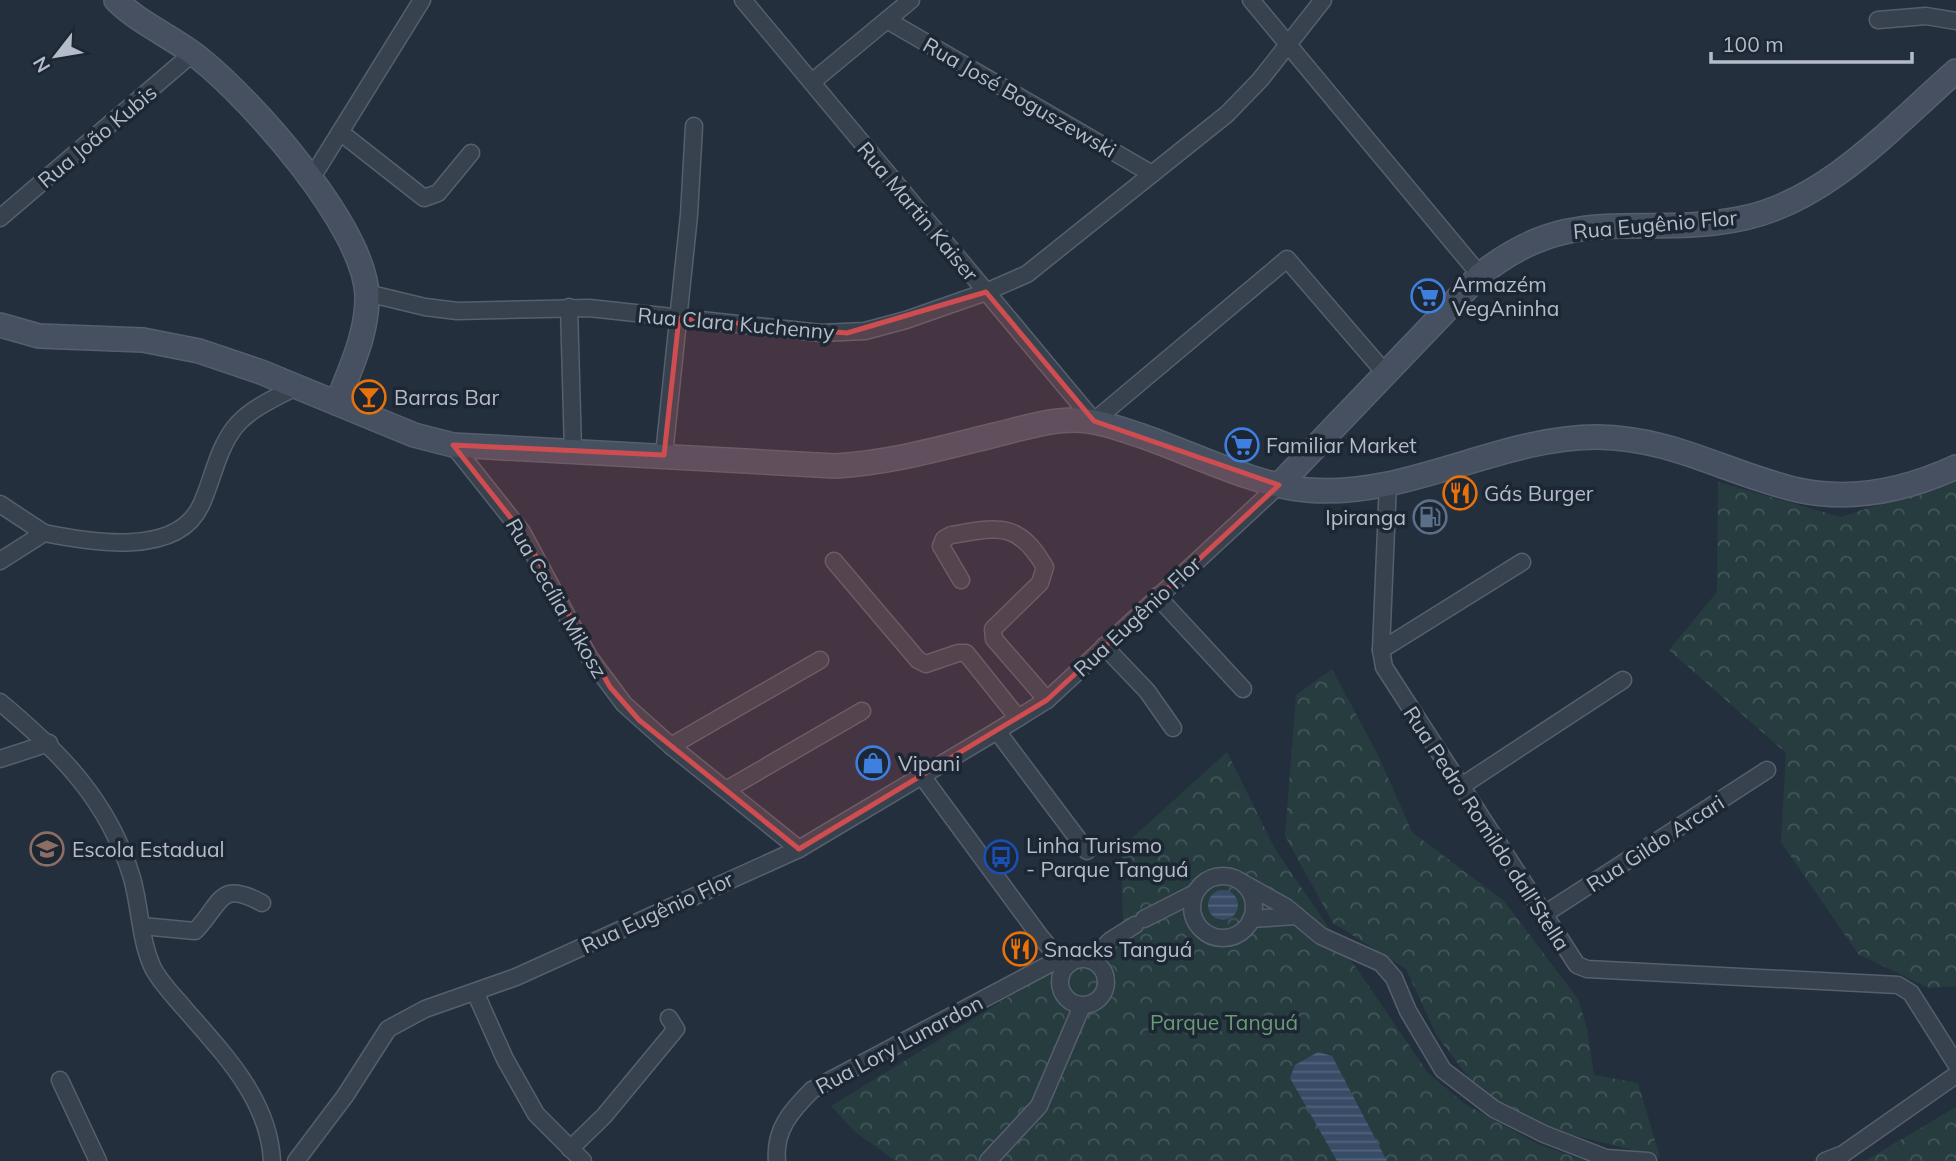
<svg xmlns="http://www.w3.org/2000/svg" width="1956" height="1161" font-family="Mulish,sans-serif">
<style>
.forest{fill:url(#forest-crowns)}
.water{fill:url(#water-rules)}
.lines{fill:none;stroke-linecap:round;stroke-linejoin:round}
.street-casing{stroke:#565f6c;stroke-width:19}
.secondary-casing{stroke:#565f6c;stroke-width:26}
.street{stroke:#38414e;stroke-width:16}
.secondary{stroke:#465061;stroke-width:23}
.marked{fill:#ce4d50;fill-opacity:0.2;stroke:#ce4d50;stroke-width:5;stroke-linejoin:round}
.labels{text-anchor:middle;dominant-baseline:central;stroke-width:7;stroke-linejoin:round;paint-order:stroke}
.street-label{font-size:21px;fill:#b4bcc9;stroke:#1d2633}
.poi-label{font-size:21px;fill:#b4bcc9;stroke:#1d2633;text-anchor:start}
.park-label{font-size:21px;fill:#6b9a76;stroke:#1d2633}
</style>
<defs>
<pattern id="forest-crowns" width="20" height="18" patternUnits="userSpaceOnUse" patternTransform="scale(1.75)"><rect width="20" height="18" fill="#263c3f"/><path d="M2 6a3 3 0 1 1 6 0M12 15a3 3 0 1 1 6 0" fill="none" stroke="#435659"/></pattern>
<pattern id="water-rules" width="6" height="5" patternUnits="userSpaceOnUse" patternTransform="scale(1.75)"><rect width="6" height="5" fill="#394c67"/><path d="M0 2.5h6" fill="none" stroke="#53647b"/></pattern>
</defs>
<rect width="100%" height="100%" fill="#242f3e"/>
<g class="forest">
<polygon points="1956,479 1956,986 1929,988 1858,954 1781,842 1786,753 1669,650 1717,592 1718,482 1841,517"/>
<polygon points="1332,669 1378,755 1412,832 1504,901 1578,999 1587,1028 1594,1075 1638,1083 1660,1157 1541,1127 1478,1090 1437,1036 1406,969 1333,923 1285,836 1296,695"/>
<polygon points="1227,752 1275,849 1428,1073 1465,1104 1538,1144 1586,1161 896,1161 854,1131 831,1106 1123,927 1121,848"/>
<polygon points="1956,1107 1956,1161 1865,1161"/>
</g>
<g class="water">
<circle cx="1223" cy="905" r="15"/>
<polygon points="1318,1052 1332,1056 1387,1161 1337,1161 1290,1078 1295,1065"/>
</g>
<g class="lines">
<defs>
<g id="street">
<polyline points="743,0 1094,421 1287,259 1386,374"/>
<polyline points="1251,0 1480,275"/>
<polyline points="887,20 1152,174"/>
<polyline points="1878,20 1926,16 1956,21"/>
<polyline points="812,82 911,0"/>
<polyline points="340,132 424,198 438,193 471,153"/>
<polyline points="311,179 422,0"/>
<polyline points="0,218 193,53"/>
<polyline points="367,293 425,307 457,311 589,308 821,333 865,331 906,320 986,292 1027,274 1227,114 1260,80 1323,0"/>
<polyline points="569,307 573,451"/>
<polyline points="453,445 522,532 589,657 624,704 671,746 799,849"/>
<polyline points="664,455 689,215 694,126"/>
<polyline points="1388,482 1381,650 1384,667 1577,965 1587,969 1898,985 1911,993 1956,1064"/>
<polyline points="0,504 44,533"/>
<path d="M0 561 44 533C89 542 177 558 201 505 213 479 217 450 235 427 250 408 276 398 297 386"/>
<polyline points="834,561 918,660 926,664 958,653 966,653 1018,718"/>
<path d="M961 580 941 546 944 539 951 535C999 527 1018 521 1045 567L1040 583 993 629 994 639 1047 700"/>
<polyline points="1157,596 1243,689"/>
<polyline points="1104,646 1147,691 1173,728"/>
<polyline points="1381,650 1522,562"/>
<path d="M0 702C60 752 109 801 132 878 140 906 140 939 152 966 158 980 174 996 184 1008 223 1053 269 1099 272 1161"/>
<polyline points="997,731 1087,851"/>
<polyline points="671,746 820,660"/>
<polyline points="0,759 49,743"/>
<polyline points="922,776 1039,935 1059,959 1069,964"/>
<polyline points="1460,787 1623,680"/>
<polyline points="726,790 862,711"/>
<circle cx="1223" cy="907" r="31"/>
<polyline points="1243,883 1286,907 1321,936 1381,963 1394,978 1408,1011 1443,1070 1494,1109 1544,1134 1606,1158 1648,1161"/>
<polyline points="1543,915 1767,770"/>
<polyline points="1144,919 1195,893"/>
<polyline points="1251,919 1297,916"/>
<path d="M142 926 195 931C222 904 218 879 262 903"/>
<circle cx="1083" cy="982" r="23"/>
<polyline points="1091,960 1111,940 1135,925"/>
<polyline points="475,992 505,1059 536,1114 583,1161"/>
<polyline points="60,1080 98,1161"/>
<polyline points="570,1149 604,1116 676,1029 669,1018"/>
<polyline points="296,1161 345,1096 388,1029 425,1009 516,977 799,849 997,731 1047,700 1279,485"/>
<path d="M777 1161C774 1130 791 1111 812 1090L1059 959"/>
<polyline points="988,1161 1039,1106 1082,1006"/>
<polyline points="1825,1161 1843,1154 1956,1075"/>
</g>
<g id="secondary">
<path d="M116 0C140 24 173 37 199 58 252 100 364 226 367 295 368 333 350 369 337 403"/>
<path d="M0 325 39 336 143 340 199 351 261 372 414 435 453 445 835 466C890 463 942 448 995 435 1020 429 1048 420 1074 420 1098 420 1120 429 1142 436 1191 453 1257 486 1307 490 1406 499 1499 437 1597 437 1675 438 1727 474 1798 490 1853 502 1906 490 1956 467"/>
<path d="M1279 485 1480 275C1573 199 1642 240 1744 218 1828 200 1893 126 1956 71"/>
</g>
</defs>
<use href="#street" class="street-casing"/>
<use href="#secondary" class="secondary-casing"/>
<use href="#street" class="street"/>
<use href="#secondary" class="secondary"/>
</g>
<path class="marked" d="M986 292 1094 421 1279 485 1047 700 799 849 639 720 610 687 522 532 453 445 664 455 679 318 847 333Z"/>
<defs>
<symbol id="supermarket-ring" viewBox="-11 -11 22 22"><circle r="9.5" fill="#1d2633" stroke="#3f7fe0" stroke-width="1.5"/><path d="M-6-5.5h2.5l.6 2H6L4.5 2H-2.5L-4.4-4H-6ZM-1.5 3.2a1.3 1.3 0 1 0 .1 0ZM3 3.2a1.3 1.3 0 1 0 .1 0Z" fill="#3f7fe0"/></symbol>
<symbol id="bar-ring" viewBox="-11 -11 22 22"><circle r="9.5" fill="#1d2633" stroke="#e8710a" stroke-width="1.5"/><path d="M-6-5H6L.8 .8V4.5H3.5V6h-7V4.5H-.8V.8Z" fill="#e8710a"/></symbol>
<symbol id="restaurant-ring" viewBox="-11 -11 22 22"><circle r="9.5" fill="#1d2633" stroke="#e8710a" stroke-width="1.5"/><path d="M-5-6h1v4h1v-4h1v4h1v-4h1v5L-1.5 .5V6h-2V.5L-5-1ZM5-6V6H3V1.5H1.5Q1.5-4 5-6Z" fill="#e8710a"/></symbol>
<symbol id="fuel-ring" viewBox="-11 -11 22 22"><circle r="9.5" fill="#1d2633" stroke="#5c6f8a" stroke-width="1.5"/><path d="M-5.5-6h7V0h2V4h1.3V-2.5L3-4.5l.8-.8L6-3V5H2.5V1h-1V6h-7ZM-4.2-4.7v3.2H.2V-4.7Z" fill="#5c6f8a"/></symbol>
<symbol id="shop-ring" viewBox="-11 -11 22 22"><circle r="9.5" fill="#1d2633" stroke="#3f7fe0" stroke-width="1.5"/><path d="M-5-2.5h2.3a2.7 3.5 0 0 1 5.4 0H5L5.5 6h-11ZM-1.5-2.5h3a1.5 2.3 0 0 0-3 0Z" fill="#3f7fe0"/></symbol>
<symbol id="school-ring" viewBox="-11 -11 22 22"><circle r="9.5" fill="#1d2633" stroke="#8d6e63" stroke-width="1.5"/><path d="M0-5L7-2L0 1L-7-2ZM-4 1L0 2.5L4 1V4Q0 6-4 4Z" fill="#8d6e63"/></symbol>
<symbol id="bus-ring" viewBox="-11 -11 22 22"><circle r="9.5" fill="#1d2633" stroke="#1a4fb4" stroke-width="1.5"/><path d="M-5-6H5V4H4V6H2V4H-2V6H-4V4H-5ZM-3.5-4V0h7V-4ZM-3.5 1.2v1.5H-2V1.2ZM2 1.2v1.5H3.5V1.2Z" fill="#1a4fb4"/></symbol>
</defs>
<g fill-rule="evenodd">
<use href="#supermarket-ring" x="1409" y="277" width="38" height="38"/>
<use href="#bar-ring" x="350" y="378" width="38" height="38"/>
<use href="#supermarket-ring" x="1223" y="426" width="38" height="38"/>
<use href="#restaurant-ring" x="1441" y="474" width="38" height="38"/>
<use href="#fuel-ring" x="1411" y="498" width="38" height="38"/>
<use href="#shop-ring" x="854" y="744" width="38" height="38"/>
<use href="#school-ring" x="28" y="830" width="38" height="38"/>
<use href="#bus-ring" x="982" y="838" width="38" height="38"/>
<use href="#restaurant-ring" x="1001" y="930" width="38" height="38"/>
</g>
<g class="labels">
<g class="street-label">
<text transform="translate(1020 97) rotate(30)">Rua José Boguszewski</text>
<text transform="translate(97 136) rotate(-40)">Rua João Kubis</text>
<text transform="translate(918 211) rotate(50)">Rua Martin Kaiser</text>
<text transform="translate(1655 224) rotate(-5)">Rua Eugênio Flor</text>
<text transform="translate(736 323) rotate(5)">Rua Clara Kuchenny</text>
<text transform="translate(557 598) rotate(60)">Rua Cecília Mikosz</text>
<text transform="translate(1137 616) rotate(-43)">Rua Eugênio Flor</text>
<text transform="translate(1487 828) rotate(57)">Rua Pedro Romildo dall'Stella</text>
<text transform="translate(1655 843) rotate(-33)">Rua Gildo Arcari</text>
<text transform="translate(657 912) rotate(-25)">Rua Eugênio Flor</text>
<text transform="translate(899 1044) rotate(-28)">Rua Lory Lunardon</text>
</g>
<g class="poi-label">
<text x="1452" y="284">Armazém<tspan x="1452" dy="24">VegAninha</tspan></text>
<text x="394" y="397">Barras Bar</text>
<text x="1266" y="445">Familiar Market</text>
<text x="1484" y="493">Gás Burger</text>
<text x="1406" y="517" text-anchor="end">Ipiranga</text>
<text x="898" y="763">Vipani</text>
<text x="1026" y="845">Linha Turismo<tspan x="1026" dy="24">- Parque Tanguá</tspan></text>
<text x="72" y="849">Escola Estadual</text>
<text x="1044" y="949">Snacks Tanguá</text>
</g>
<g class="park-label">
<text x="1224" y="1022">Parque Tanguá</text>
</g>
</g>
<g transform="translate(56 56) rotate(239)" stroke="#1d2633" stroke-width="5" paint-order="stroke">
<path d="M0-5L12 26L0 18L-12 26Z" fill="#b4bcc9"/>
<text y="-10" font-size="19" font-weight="bold" text-anchor="middle" fill="#b4bcc9">N</text>
</g>
<path d="M1711 52v10h201v-10" fill="none" stroke="#b4bcc9" stroke-width="3.5"/>
<text x="1722" y="52" font-size="21" fill="#b4bcc9" stroke="#1d2633" stroke-width="5" paint-order="stroke">100 m</text>
</svg>
